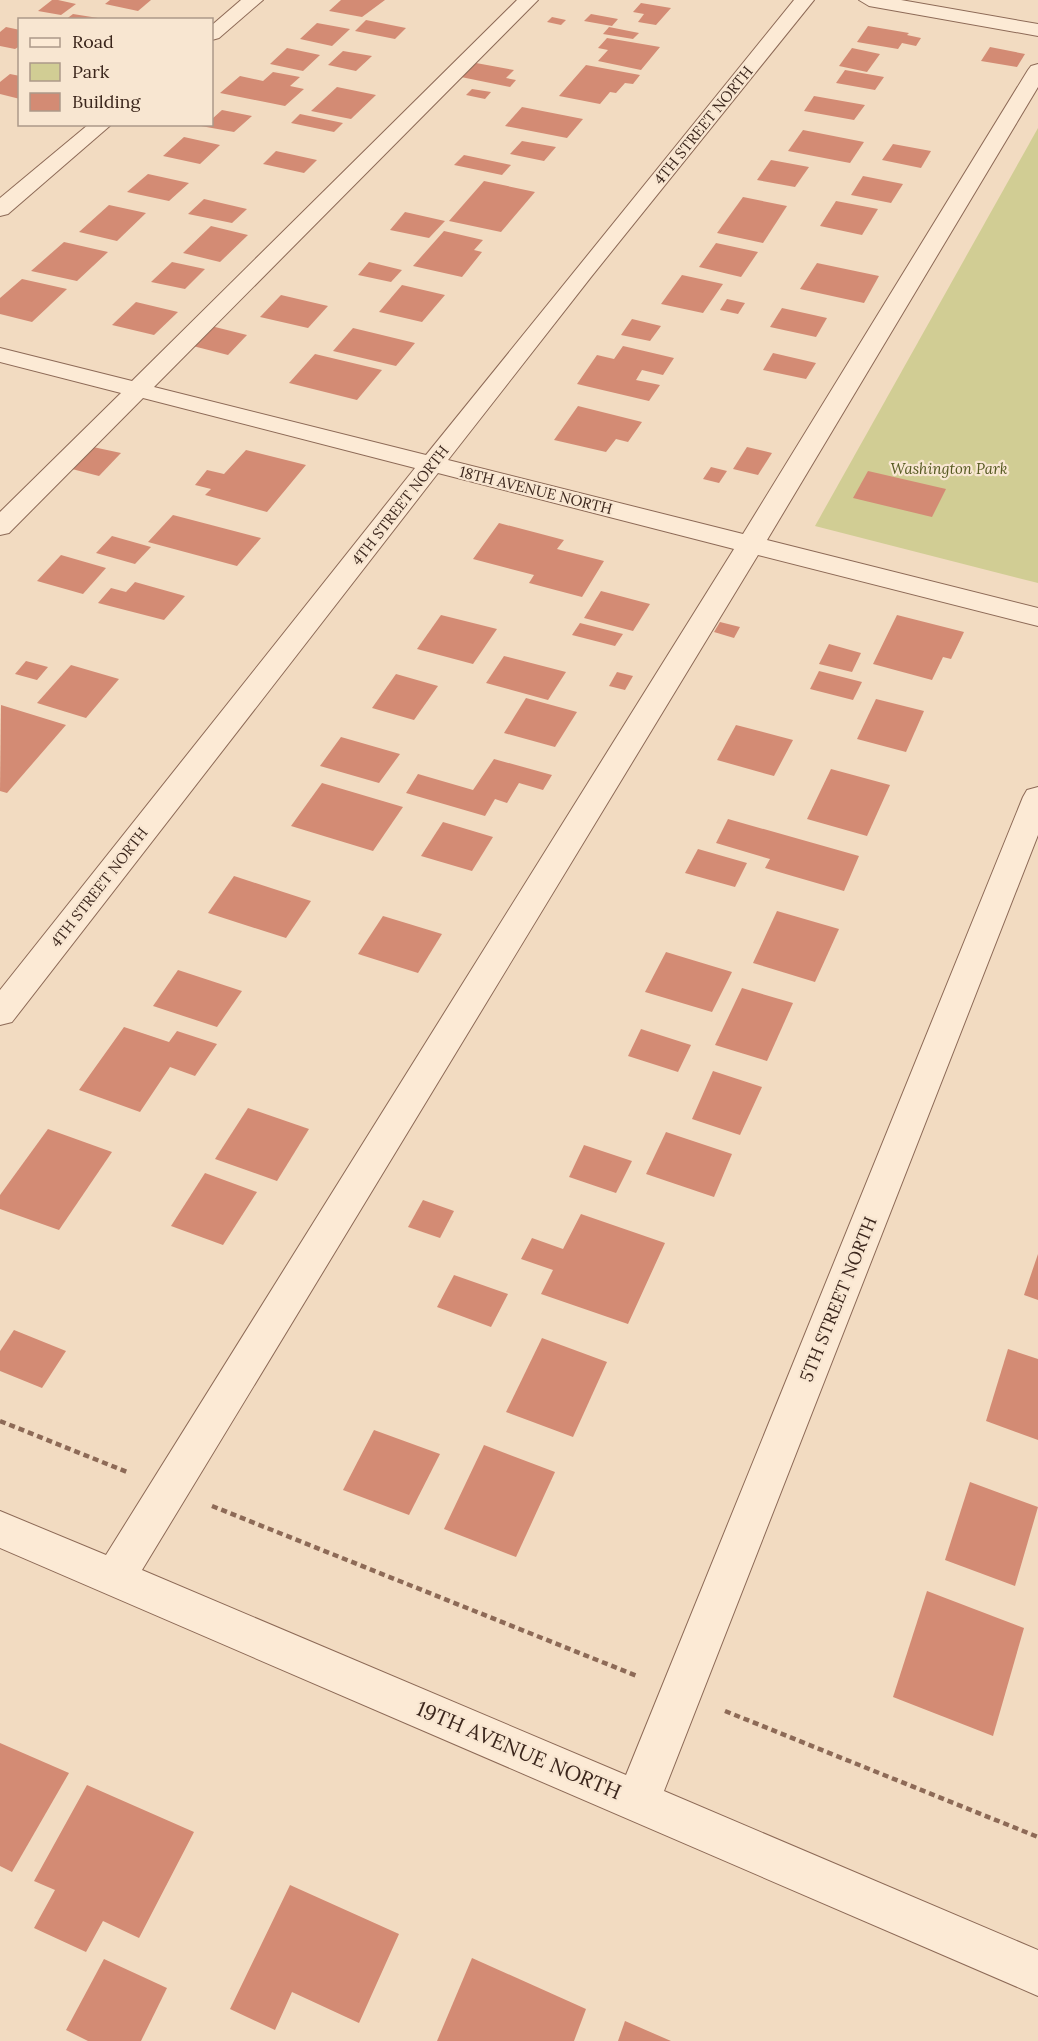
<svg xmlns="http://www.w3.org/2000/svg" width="1038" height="2041" font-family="Lora,serif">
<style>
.green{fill:#d1cd94}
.building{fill:#d38b74}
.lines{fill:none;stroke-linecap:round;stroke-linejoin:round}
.minor-casing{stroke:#8d6a57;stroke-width:2}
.path{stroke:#8d6a57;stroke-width:4.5;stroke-dasharray:6 4;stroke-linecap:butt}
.minor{fill:#fcead5;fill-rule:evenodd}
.labels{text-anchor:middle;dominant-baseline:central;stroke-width:4.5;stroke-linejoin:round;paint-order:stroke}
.far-street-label{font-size:15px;fill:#3b261c;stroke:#f8e6d1}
.far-park-label{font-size:15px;font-style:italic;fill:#555921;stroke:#f8e6d1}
.street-label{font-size:18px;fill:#3b261c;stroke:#f8e6d1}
.near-street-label{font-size:21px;fill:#3b261c;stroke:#f8e6d1}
</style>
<rect width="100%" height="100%" fill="#f2dbc1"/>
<polygon class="green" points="1038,128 1038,583 815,526"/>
<g class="building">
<polygon points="52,0 58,0 76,4 61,15 38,11"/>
<polygon points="110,0 151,0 138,11 105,4"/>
<polygon points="341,0 385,0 362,17 329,11"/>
<polygon points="641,3 671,8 656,25 638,22 644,14 633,12"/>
<polygon points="73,14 98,18 97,20 65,20"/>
<polygon points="591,14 618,19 612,26 584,21"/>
<polygon points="552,17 566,20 561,25 547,22"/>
<polygon points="366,20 406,28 395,39 355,31"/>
<polygon points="317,23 350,29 332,46 300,39"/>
<polygon points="868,26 909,33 907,35 921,38 916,46 902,43 898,49 857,42"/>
<polygon points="6,27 20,30 20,46 15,49 0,46 0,32"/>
<polygon points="609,27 639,33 633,39 603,34"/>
<polygon points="607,38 660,47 641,70 598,61 608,50 598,48"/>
<polygon points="990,47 1025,54 1017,67 981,61"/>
<polygon points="287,48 320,55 303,71 270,64"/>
<polygon points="852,48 880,54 867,72 839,66"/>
<polygon points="343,51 372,56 356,71 328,65"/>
<polygon points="476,63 514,70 506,78 516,80 510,87 461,77"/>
<polygon points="586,65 640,75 633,84 625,83 616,93 610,92 600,104 559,96"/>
<polygon points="845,70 884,77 875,90 836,83"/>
<polygon points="273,72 300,77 290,86 304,89 285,106 220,93 240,76 263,81"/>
<polygon points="10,74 20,76 20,99 0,94 0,82"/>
<polygon points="337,87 376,95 351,119 311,111"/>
<polygon points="472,89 491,92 485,99 466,95"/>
<polygon points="814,96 865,105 854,120 804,111"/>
<polygon points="522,107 583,119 567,138 505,126"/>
<polygon points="222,110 252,116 234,132 201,126 212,124 212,119"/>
<polygon points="300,114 343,123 334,132 291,123"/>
<polygon points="803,130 864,142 850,163 788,151"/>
<polygon points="184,137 220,145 200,164 163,156"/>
<polygon points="522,141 556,147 544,161 510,154"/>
<polygon points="893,144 931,151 921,168 882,160"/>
<polygon points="276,151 317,160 304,173 263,164"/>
<polygon points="464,155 511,165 502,175 454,165"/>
<polygon points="771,160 809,167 795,187 757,180"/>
<polygon points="148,174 189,183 169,201 127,192"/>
<polygon points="863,176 903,184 891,203 851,195"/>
<polygon points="484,181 535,192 501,232 449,221"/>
<polygon points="743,197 787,206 763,243 717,233"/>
<polygon points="204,199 247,209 232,223 188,214"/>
<polygon points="836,201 878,209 862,235 820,226"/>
<polygon points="109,205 146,213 117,241 79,232"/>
<polygon points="405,212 445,221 429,238 390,230"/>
<polygon points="211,226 248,235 220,262 183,253"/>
<polygon points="444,231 483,240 474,250 482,252 462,277 413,266"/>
<polygon points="64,242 108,252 77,281 31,271"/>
<polygon points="716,243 758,252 741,277 699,267"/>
<polygon points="172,262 205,269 185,289 151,282"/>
<polygon points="369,262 402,270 391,282 358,275"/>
<polygon points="817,263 879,276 864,303 800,289"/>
<polygon points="682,275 723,284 703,313 661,304"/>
<polygon points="22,279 67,289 32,322 0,314 0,298"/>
<polygon points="402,285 445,295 422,322 379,312"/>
<polygon points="281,295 328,306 308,328 260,317"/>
<polygon points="727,299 745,303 738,314 720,310"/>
<polygon points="136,302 178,312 154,335 112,325"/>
<polygon points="782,308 827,318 816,337 770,327"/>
<polygon points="632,319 661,326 650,341 621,335"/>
<polygon points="211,326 247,335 228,355 193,346"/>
<polygon points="353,328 415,343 396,366 333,351"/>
<polygon points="623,346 674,358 663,375 642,370 636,380 660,385 649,401 577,384 597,355 614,359"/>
<polygon points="773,353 816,363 806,379 763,370"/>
<polygon points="315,354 382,370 357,400 289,383"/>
<polygon points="578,406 642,422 628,442 616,439 606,452 554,440"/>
<polygon points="93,447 121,453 99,476 72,469"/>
<polygon points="747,447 772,453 758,475 733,469"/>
<polygon points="246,450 306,465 267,512 205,495 211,489 195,485 207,470 224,474"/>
<polygon points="711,467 727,471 719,483 703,479"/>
<polygon points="868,471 946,489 932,517 853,498"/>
<polygon points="173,515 261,538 237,566 148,542"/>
<polygon points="499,523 564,540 557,549 604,561 582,597 529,583 534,575 473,559"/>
<polygon points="112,536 151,547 135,564 96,553"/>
<polygon points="61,555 106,568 83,594 37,581"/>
<polygon points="135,582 185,596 164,620 98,603 111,588 126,592"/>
<polygon points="601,591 650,604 633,631 584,618"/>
<polygon points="441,615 497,629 473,664 417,649"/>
<polygon points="897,615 964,632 951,659 943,657 932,680 873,664"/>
<polygon points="720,622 740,627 734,638 714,632"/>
<polygon points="580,623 623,634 615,646 572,635"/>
<polygon points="829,644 861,653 852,672 819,664"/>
<polygon points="504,656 566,672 548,700 486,683"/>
<polygon points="26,661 48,667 37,680 15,674"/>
<polygon points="71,665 119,679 86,718 37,703"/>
<polygon points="819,671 862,682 853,700 810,689"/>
<polygon points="617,672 633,676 625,690 609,686"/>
<polygon points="396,674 438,686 414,720 372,708"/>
<polygon points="526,698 577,712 555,747 504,733"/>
<polygon points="876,699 924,711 906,752 857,739"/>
<polygon points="1,705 66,725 7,793 0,791"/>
<polygon points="736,725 793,740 774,776 717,760"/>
<polygon points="341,737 400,754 379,783 320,766"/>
<polygon points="494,759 552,775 543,790 519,783 507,803 495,799 485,816 406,793 418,774 473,790"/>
<polygon points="831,769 890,785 867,836 807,819"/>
<polygon points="322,783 403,807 373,851 291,826"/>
<polygon points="728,819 859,856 844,891 765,868 770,859 716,843"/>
<polygon points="443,822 493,837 472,871 421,856"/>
<polygon points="698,849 747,863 735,887 685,873"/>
<polygon points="234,876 311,901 286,938 208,913"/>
<polygon points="777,911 839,929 815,982 753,963"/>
<polygon points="383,916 442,934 418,973 358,954"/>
<polygon points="666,952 732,972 712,1012 645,992"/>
<polygon points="178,970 242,991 217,1027 153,1006"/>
<polygon points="742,988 793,1003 767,1061 715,1045"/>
<polygon points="124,1027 169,1042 177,1031 217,1044 195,1076 170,1067 140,1112 79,1090"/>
<polygon points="641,1029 691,1045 678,1072 628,1056"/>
<polygon points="713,1071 762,1087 740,1135 692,1119"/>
<polygon points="248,1108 309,1129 277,1181 215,1159"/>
<polygon points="48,1129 112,1152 59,1230 0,1209 0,1195"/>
<polygon points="666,1132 732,1154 714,1197 646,1174"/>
<polygon points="584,1145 632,1161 616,1193 569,1177"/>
<polygon points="205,1173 257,1192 223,1245 171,1226"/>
<polygon points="423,1200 454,1211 440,1238 408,1227"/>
<polygon points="581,1214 665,1243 628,1324 541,1294 553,1270 521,1259 532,1238 563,1249"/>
<polygon points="1038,1254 1038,1300 1024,1295"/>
<polygon points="454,1275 508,1294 491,1327 437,1307"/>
<polygon points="14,1330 66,1351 42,1388 0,1371 0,1351"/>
<polygon points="542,1338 607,1362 573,1437 506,1412"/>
<polygon points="1008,1349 1038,1359 1038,1440 986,1421"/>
<polygon points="374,1430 440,1454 409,1515 343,1490"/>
<polygon points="484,1445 555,1472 516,1557 444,1529"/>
<polygon points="970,1482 1038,1507 1015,1586 945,1560"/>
<polygon points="927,1591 1024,1628 993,1736 893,1697"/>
<polygon points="0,1743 69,1773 12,1872 0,1866"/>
<polygon points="87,1785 194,1832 139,1938 103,1921 86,1952 34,1928 55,1890 34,1881"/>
<polygon points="290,1885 399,1934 359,2023 292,1992 275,2030 230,2009"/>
<polygon points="472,1958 586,2009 574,2041 437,2041"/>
<polygon points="104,1959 167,1988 141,2041 88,2041 66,2030"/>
<polygon points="625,2021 671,2041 618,2041"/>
</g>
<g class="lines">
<defs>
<g id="minor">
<polygon points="241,0 263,0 219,38 212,40 212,25"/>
<polygon points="517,0 538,0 154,387 426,455 794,0 814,0 591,277 448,460 743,534 1028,70 1031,66 1038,64 1038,87 767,540 1038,608 1038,626 758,555 142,1570 626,1775 1023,797 1027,790 1038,787 1038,835 664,1791 1038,1950 1038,1996 0,1548 0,1511 106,1555 734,549 438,473 12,1022 0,1025 0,990 415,468 143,398 9,533 0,535 0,512 121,393 0,362 0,348 132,381"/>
<polygon points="859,0 901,0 1038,24 1038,36 869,6"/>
<polygon points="89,124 112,124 8,214 0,216 0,198"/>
</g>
</defs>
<use href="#minor" class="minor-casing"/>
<g class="path">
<polyline points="0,1421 127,1472"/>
<polyline points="212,1506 637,1676"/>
<polyline points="725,1711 1038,1837"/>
</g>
<use href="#minor" class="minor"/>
</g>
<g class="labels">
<g class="far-street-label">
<text transform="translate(703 125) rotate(-51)">4TH STREET NORTH</text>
<text transform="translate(536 490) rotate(14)">18TH AVENUE NORTH</text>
<text transform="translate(400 505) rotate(-52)">4TH STREET NORTH</text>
<text transform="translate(99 887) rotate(-52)">4TH STREET NORTH</text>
</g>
<g class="far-park-label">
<text x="949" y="468">Washington Park</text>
</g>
<g class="street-label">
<text transform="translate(838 1299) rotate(-68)">5TH STREET NORTH</text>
</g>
<g class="near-street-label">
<text transform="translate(519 1750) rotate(23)">19TH AVENUE NORTH</text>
</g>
</g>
<rect x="18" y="18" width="195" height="108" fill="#f8e6d1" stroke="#ac9989" stroke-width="1.5"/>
<rect x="30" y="38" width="30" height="9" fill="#fcead5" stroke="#ac9989" stroke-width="1.5"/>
<text x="72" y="48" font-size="18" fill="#3b261c">Road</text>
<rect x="30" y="63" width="30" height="18" fill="#d1cd94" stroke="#ac9989" stroke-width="1.5"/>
<text x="72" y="78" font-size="18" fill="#3b261c">Park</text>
<rect x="30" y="93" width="30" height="18" fill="#d38b74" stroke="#ac9989" stroke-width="1.5"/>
<text x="72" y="108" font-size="18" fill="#3b261c">Building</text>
</svg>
